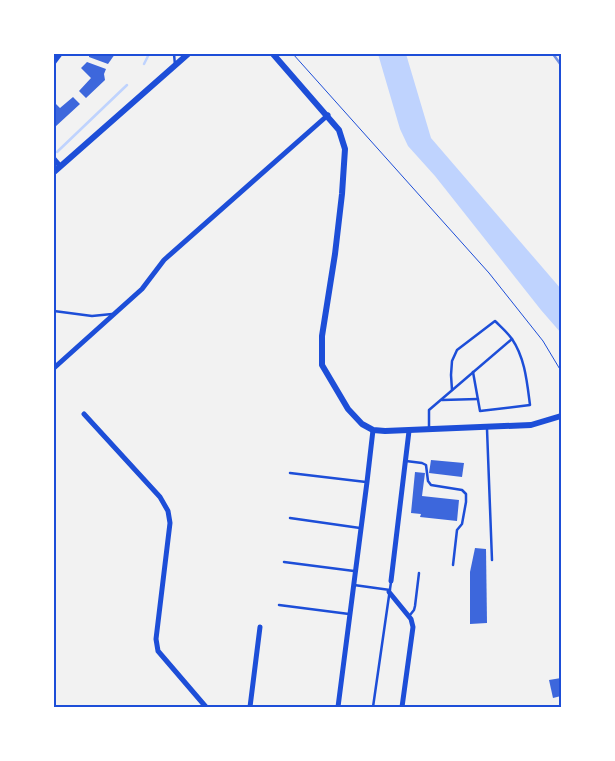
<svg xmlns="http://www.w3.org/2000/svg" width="615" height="761" font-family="Barlow,sans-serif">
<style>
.water{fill:#bfd3fe}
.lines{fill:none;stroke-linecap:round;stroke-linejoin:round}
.stream{stroke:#bfd3fe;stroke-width:2.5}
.building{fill:#3d67dc}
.path{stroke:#1d4ed8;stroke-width:1}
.service{stroke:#1d4ed8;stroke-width:2.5}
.minor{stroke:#1d4ed8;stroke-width:5}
.tertiary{stroke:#1d4ed8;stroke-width:6}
.rail{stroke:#7290e2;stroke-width:2.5}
.neatline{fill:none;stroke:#1d4ed8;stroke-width:2}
</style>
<rect width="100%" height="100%" fill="#f2f2f2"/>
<polygon class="water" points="378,54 406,54 431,138 561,289 561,333 541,310 435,176 408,146 400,129"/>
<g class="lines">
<g class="stream">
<polyline points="144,64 149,54"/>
<polyline points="57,152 127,85"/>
</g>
</g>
<g class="building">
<polygon points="89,54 115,54 108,64 89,57"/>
<polygon points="87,62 106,69 104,74 105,80 86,98 79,91 91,78 81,68"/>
<polygon points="73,97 80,104 55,127 54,125 54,102 60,108"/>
<polygon points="431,460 464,463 462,477 429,473"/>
<polygon points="415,472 425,473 422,496 459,500 457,521 420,517 421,514 411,513"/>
<polygon points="475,548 486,549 487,623 470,624 470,572"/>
<polygon points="561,678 561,696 553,698 549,680"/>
</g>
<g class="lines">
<polyline class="path" points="293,54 489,273 543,341 561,371"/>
<g class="service">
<polyline points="174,54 175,65"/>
<polyline points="54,311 92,316 112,314"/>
<path d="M452 390 451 375 452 361 457 350 495 321C501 327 507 332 512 339 525 358 527 382 530 405L480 411 473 372"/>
<polyline points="442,400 478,399"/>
<polyline points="429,429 429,410 512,339"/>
<polyline points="487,429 492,560"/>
<polyline points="406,461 422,463 426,465 428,481 431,485 462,490 466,494 466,502 462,524 457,530 453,565"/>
<polyline points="290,473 366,482"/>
<polyline points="290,518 360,528"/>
<polyline points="284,562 354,571"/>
<polyline points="354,585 390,590"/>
<polyline points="279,605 349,614"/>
<polyline points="410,615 414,610 415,606 419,573"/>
<polyline points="373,707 391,582"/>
</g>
<g class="minor">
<polyline points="54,62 60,54"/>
<polyline points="54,159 60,166"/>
<polyline points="54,368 142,289 164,260 328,115"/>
<polyline points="84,414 160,497 168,511 170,523 156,639 158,651 206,707"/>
<polyline points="391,581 409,431"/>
<polyline points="389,592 411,619 413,627 402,707"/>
<polyline points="250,707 260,627"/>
<polyline points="338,707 367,482 373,430"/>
</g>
<g class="tertiary">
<polyline points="273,54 339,130 345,149 342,194 335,254 322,336 322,365 348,409 362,424 373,430 385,431 531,425 561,416"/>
<polyline points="54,172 188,54"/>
</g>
<polyline class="rail" points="553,54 561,65"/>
</g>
<rect width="615" height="761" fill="none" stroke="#ffffff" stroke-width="110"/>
<rect x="55" y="55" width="505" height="651" class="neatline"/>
</svg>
